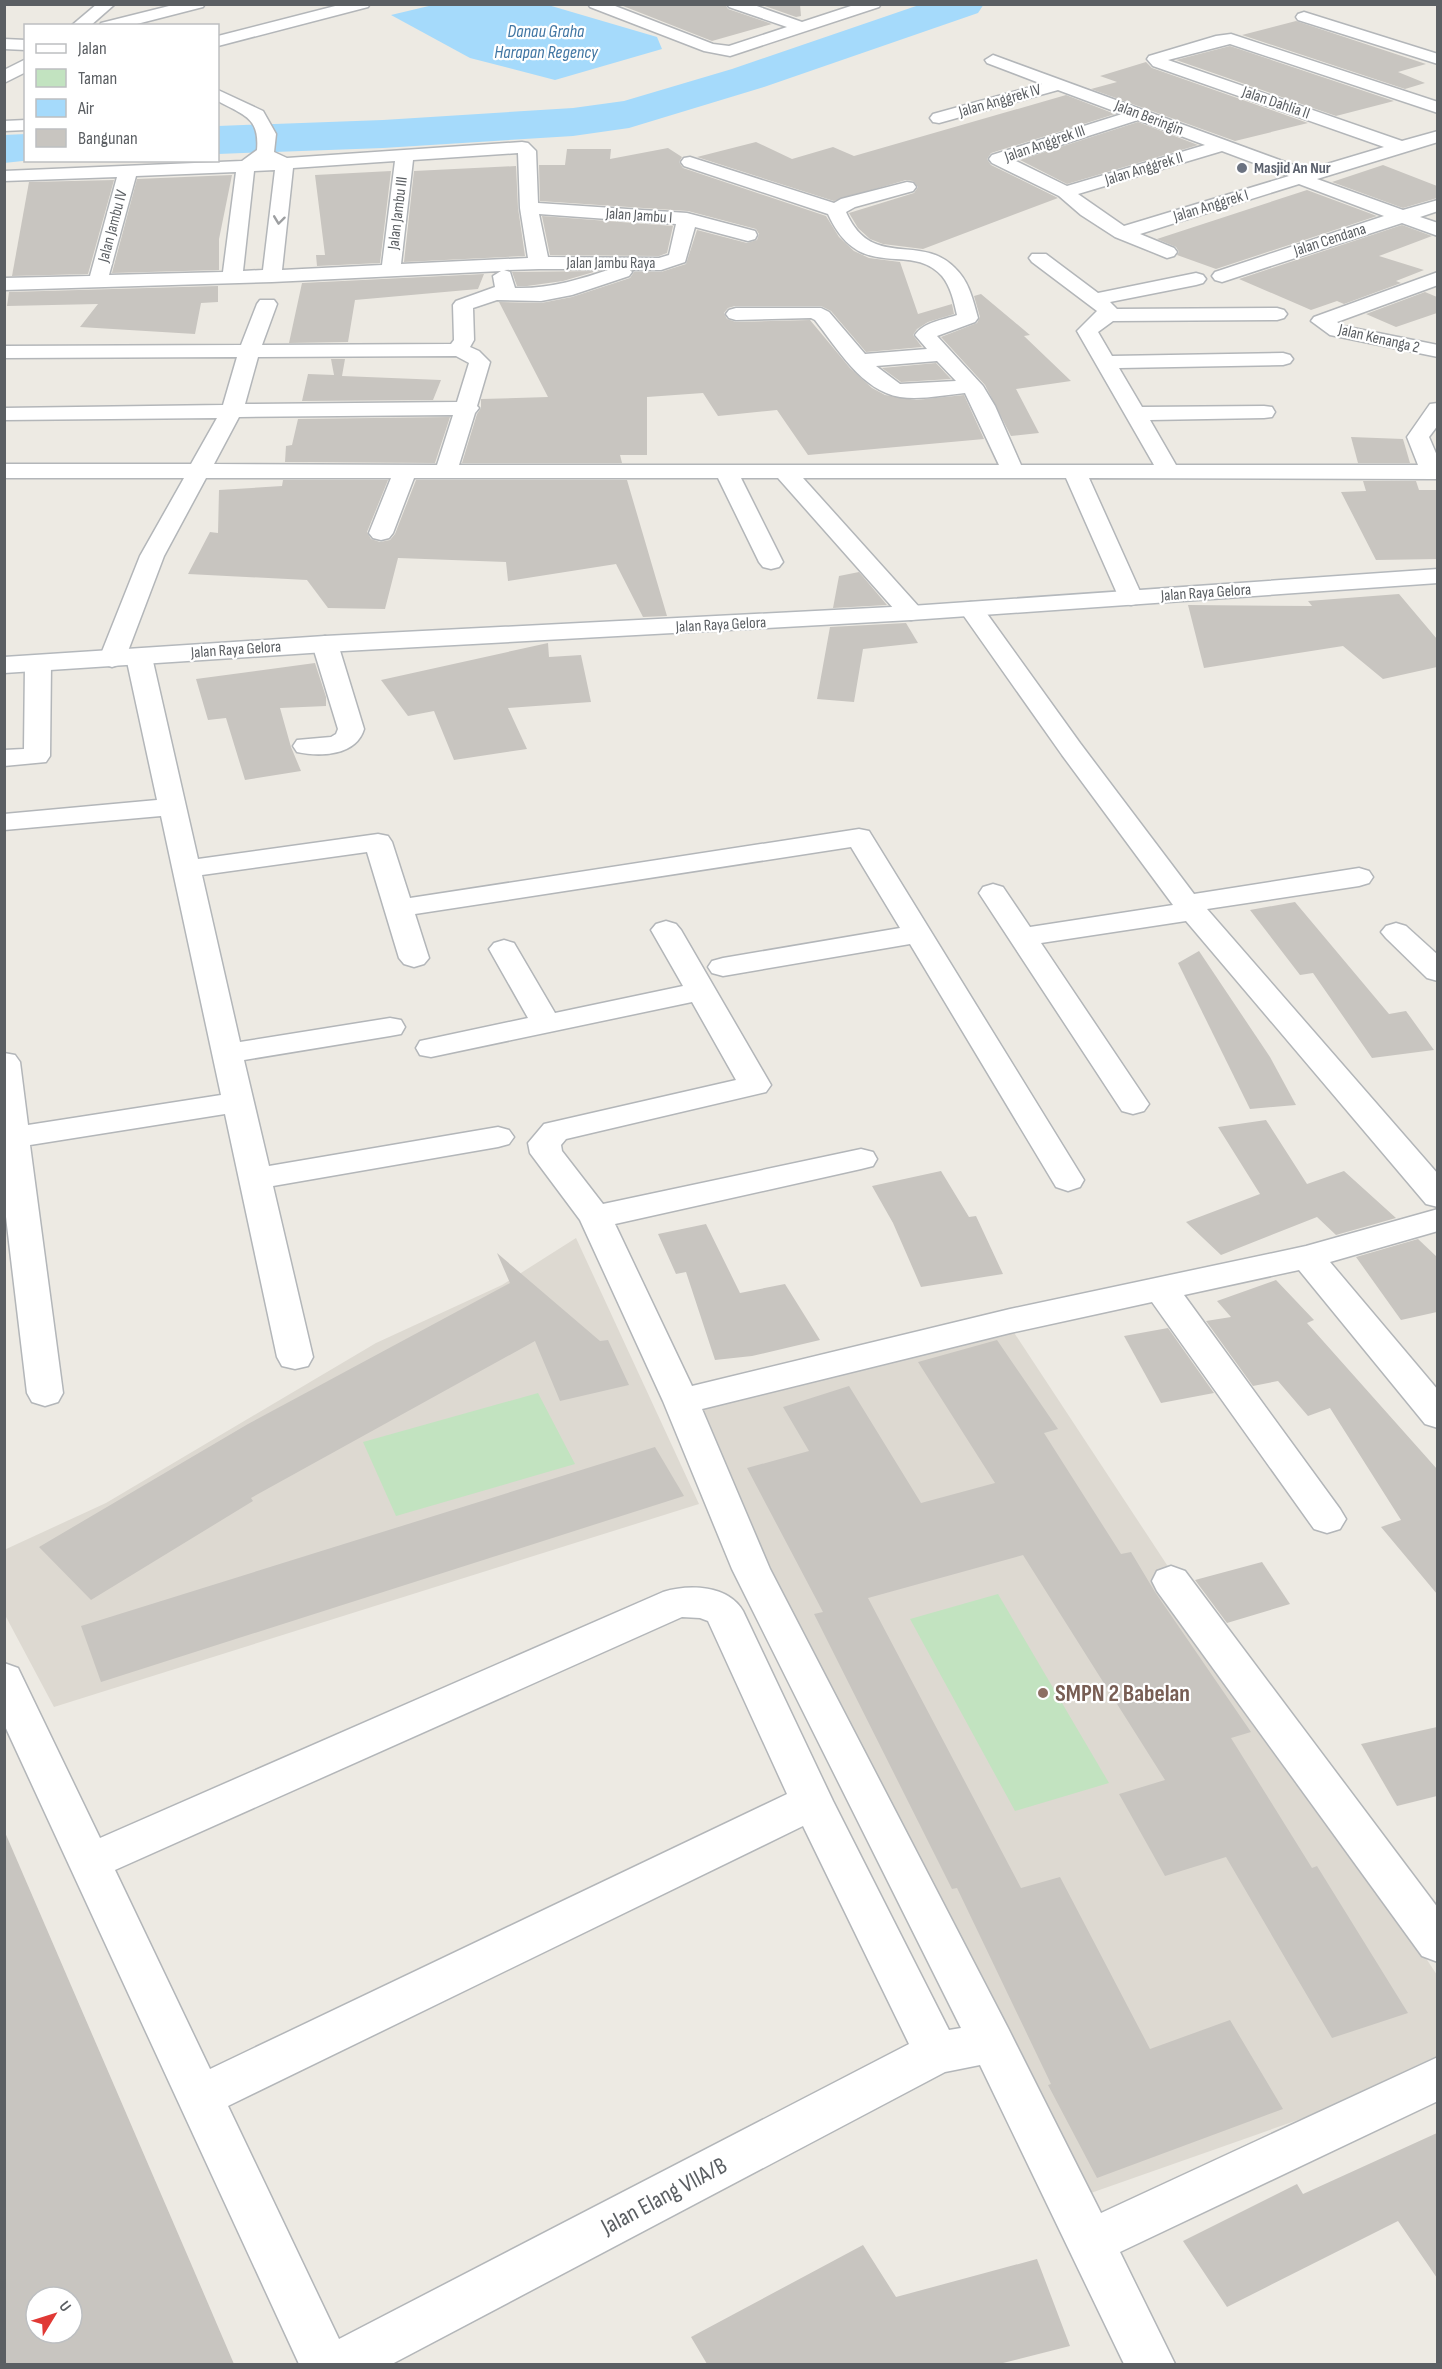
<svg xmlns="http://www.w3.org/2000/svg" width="1442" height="2369" font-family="'Sofia Sans Condensed',sans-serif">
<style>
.education{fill:#ddd9d1}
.green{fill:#c2e3c0}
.water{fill:#a5dafb}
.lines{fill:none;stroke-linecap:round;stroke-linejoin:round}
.river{fill:#a5dafb;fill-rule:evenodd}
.building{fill:#c8c5c0;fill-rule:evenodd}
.street-casing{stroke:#b3b6b9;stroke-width:3}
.secondary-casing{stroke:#b4b8bc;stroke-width:3}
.street{fill:#fff;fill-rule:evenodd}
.secondary{fill:#fff;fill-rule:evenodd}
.oneway{stroke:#9d9fa1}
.worship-dot{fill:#6b7280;stroke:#fff;stroke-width:2}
.education-dot{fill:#8d6e63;stroke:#fff;stroke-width:2}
.labels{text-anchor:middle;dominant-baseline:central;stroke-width:4.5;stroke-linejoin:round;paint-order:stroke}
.far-street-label{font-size:16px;fill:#5b5f63;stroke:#fff}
.far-worship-label{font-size:16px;font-weight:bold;fill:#5b616d;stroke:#fff;text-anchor:start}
.far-water-label{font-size:18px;font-style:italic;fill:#4176a3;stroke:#fff}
.near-education-label{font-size:24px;font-weight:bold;fill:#785e54;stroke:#fff;text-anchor:start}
.near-street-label{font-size:24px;fill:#5b5f63;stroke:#fff}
</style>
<rect width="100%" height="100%" fill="#edeae3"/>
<g class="education">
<polygon points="576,1238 699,1504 54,1707 5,1615 4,1550 106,1503 376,1343 502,1285"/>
<polygon points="1011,1328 1437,1975 1437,2071 1088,2194 691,1411"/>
</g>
<g class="green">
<polygon points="538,1393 575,1464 396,1516 363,1442"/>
<polygon points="998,1594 1109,1783 1015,1811 910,1619"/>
</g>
<polygon class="water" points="433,5 548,5 657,37 662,49 555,80 470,58 391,15"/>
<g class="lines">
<g class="river">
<polygon points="922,4 984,4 978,13 764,87 629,128 573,136 383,148 218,154 218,126 383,120 573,108 624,101 732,69"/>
<polygon points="26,134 26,160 32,160 4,163 4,135"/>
</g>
</g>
<g class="building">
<polygon points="618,4 725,4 728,9 772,24 712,41"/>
<polygon points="759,4 800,4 801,16 796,17"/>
<polygon points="1296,21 1426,64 1398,72 1425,83 1405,89 1242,35"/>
<polygon points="1230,46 1385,98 1394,101 1336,116 1176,60"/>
<polygon points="1146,62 1152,68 1308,123 1235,141 1091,89 1117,82 1100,76"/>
<polygon points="1066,95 1115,114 991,153 987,159 991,165 1058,198 923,249 883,244 870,239 858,228 849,213 914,193 918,187 913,181 906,180 834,201 697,157 756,142 792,159 833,147 854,156"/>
<polygon points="1138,122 1198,145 1067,184 1020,160"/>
<polygon points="668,148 682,157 679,162 683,168 826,216 839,237 854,251 869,258 900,262 918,314 952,304 954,314 928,322 917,329 913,335 922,347 866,352 831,311 821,306 735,306 728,308 724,313 727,319 736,322 810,320 850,368 872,388 885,395 916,400 964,395 984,439 808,455 777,410 718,416 703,393 647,397 647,455 620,455 622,463 462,463 477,414 481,408 481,399 548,397 499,302 541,303 572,297 630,278 634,272 661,272 686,264 697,230 747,243 757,240 759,234 756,229 688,211 540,201 539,165 565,165 567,149 611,149 610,159"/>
<polygon points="1383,165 1437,186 1437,198 1403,208 1332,182"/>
<polygon points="516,166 518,208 525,256 404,262 414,171"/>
<polygon points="391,171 380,263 317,266 316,255 325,255 315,175"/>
<polygon points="232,175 219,239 219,270 112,273 137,179"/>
<polygon points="114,180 88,274 12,276 29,182"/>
<polygon points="1307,190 1377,216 1216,269 1177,255 1179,252 1176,247 1157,239"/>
<polygon points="542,216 673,226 667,253 659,256 550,255"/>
<polygon points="1402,225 1432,236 1379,256 1424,270 1396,281 1401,283 1344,304 1337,301 1311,310 1239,279"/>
<polygon points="597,271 563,281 527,286 517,286 512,272"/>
<polygon points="484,274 478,289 355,300 348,342 289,343 302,283"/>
<polygon points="218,286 218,302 201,303 195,334 80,327 98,304 7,306 9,292"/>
<polygon points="1425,292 1437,297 1437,313 1396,327 1366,314"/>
<polygon points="981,294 1030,335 1024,336 1071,381 1016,389 1039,433 1011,436 985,385 941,337 977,323 980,317 974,296"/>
<polygon points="331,359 345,359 342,376 441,380 433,400 302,401 308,374 334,375"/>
<polygon points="936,363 951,379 901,382 882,368"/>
<polygon points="450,417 435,463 285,462 286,446 292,445 298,419"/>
<polygon points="1351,437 1403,439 1410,463 1358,463"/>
<polygon points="283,480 388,480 367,532 371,539 380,542 390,540 395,534 416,480 627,480 667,616 643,617 616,564 508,581 506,562 398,558 385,609 328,608 307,580 188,574 210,532 218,533 219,490 282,486"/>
<polygon points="1363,481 1416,481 1419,490 1437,490 1437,559 1376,560 1341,492 1366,491"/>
<polygon points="859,572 887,605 833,608 839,576"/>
<polygon points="1399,594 1437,639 1437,667 1383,679 1343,646 1204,668 1188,605 1312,606 1308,601"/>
<polygon points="906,623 918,643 863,649 854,702 817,699 830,627"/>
<polygon points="548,643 549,657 581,655 591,702 508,708 527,749 454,760 434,711 408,716 381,680"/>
<polygon points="315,663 326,697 326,706 280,708 291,747 301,771 245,780 226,718 208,720 196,679"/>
<polygon points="1295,902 1389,1014 1406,1011 1434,1050 1372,1058 1313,973 1300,975 1250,910"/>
<polygon points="1199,951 1270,1057 1296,1105 1250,1109 1178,963"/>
<polygon points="1266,1120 1307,1184 1344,1171 1396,1218 1336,1235 1317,1217 1221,1255 1186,1222 1260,1194 1218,1127"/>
<polygon points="941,1171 969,1217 976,1216 1003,1274 921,1287 893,1223 872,1186"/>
<polygon points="706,1224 740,1293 785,1284 820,1340 752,1356 715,1360 686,1272 676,1274 658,1234"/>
<polygon points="1418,1239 1437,1257 1437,1312 1401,1320 1356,1257"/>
<polygon points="497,1253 600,1341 608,1340 629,1385 560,1401 535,1341 251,1498 253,1501 91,1600 39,1547 248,1424 510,1283"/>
<polygon points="1276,1280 1314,1320 1307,1323 1437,1469 1437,1594 1381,1527 1401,1520 1330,1408 1308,1416 1278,1381 1253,1386 1206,1321 1231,1317 1217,1301"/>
<polygon points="1168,1328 1214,1393 1161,1403 1124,1336"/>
<polygon points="997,1340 1058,1429 1044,1433 1121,1554 1131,1552 1155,1592 1251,1732 1231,1738 1312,1868 1317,1866 1408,2013 1332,2038 1226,1857 1165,1876 1119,1794 1165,1780 1023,1555 868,1598 1021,1888 1060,1877 1150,2049 1230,2020 1283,2109 1097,2178 1048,2085 1051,2084 957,1888 952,1889 814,1614 823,1612 747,1468 809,1451 783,1407 849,1386 921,1503 995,1483 918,1362"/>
<polygon points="655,1447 684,1496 101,1682 81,1626"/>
<polygon points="1262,1562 1290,1604 1227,1623 1195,1580"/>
<polygon points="1437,1727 1437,1796 1397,1806 1361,1744"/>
<path d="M4 1830 189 2259 234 2364H4ZM36 2297H72V2333H36Z"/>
<polygon points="1437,2133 1437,2278 1398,2221 1227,2307 1183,2241 1297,2184 1303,2194"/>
<polygon points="863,2245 896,2297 1037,2259 1070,2346 999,2364 707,2364 691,2337"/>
</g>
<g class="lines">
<defs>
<g id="street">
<polygon points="97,4 115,4 90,26 71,26"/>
<polygon points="177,4 205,4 203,7 129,26 99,26 101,23"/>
<polygon points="343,4 370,4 368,7 218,46 218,36"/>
<polygon points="588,4 610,4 713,44 729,46 787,27 729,7 727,4 751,4 802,22 857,4 881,4 879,7 730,56 704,51 590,7"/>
<polygon points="1304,12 1438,54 1438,64 1298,20 1296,17 1298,14"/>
<path d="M1231 34 1438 102V113L1230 44 1168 60 1402 141 1438 131V142L1317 179 1403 210 1438 200V211L1420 217 1438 223V236L1402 223 1222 282 1215 280 1212 276 1215 272 1384 216 1299 184 1140 234 1174 248 1177 252 1174 256 1167 258 1115 237 1081 215 1059 196 992 163 989 159 992 155 1122 114 1058 90 939 123 933 122 930 118 933 114 1042 84 987 63 985 60 993 55 1307 170 1384 147 1153 66 1147 59 1149 56 1216 36ZM1138 120 1205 145 1067 186 1014 160ZM1222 151 1289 176 1124 226 1078 194Z"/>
<polygon points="4,39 26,40 26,50 4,49"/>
<polygon points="26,59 26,72 4,83 4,70"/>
<path d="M218 90 263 111 276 134 274 152 287 158 522 142 528 143 536 151 538 203 687 213 755 231 757 235 755 239 748 241 695 227 685 262 661 270H630L632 272 629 276 572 295 541 301 497 300 473 308 474 340 470 347 479 351 490 362 477 406 479 408 475 413 459 465H999L965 393C944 395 921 400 900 397 862 391 837 348 815 320L811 318 736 320 729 318 726 314 729 310 736 308H821L829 312 865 354 927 349 915 335C924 322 943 320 957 315 954 302 951 287 942 276 910 240 860 285 828 214L684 166 681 162 684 158 690 157 834 203 841 199 907 182 913 183 916 187 913 191 855 207 846 212C872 271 920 232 955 268 969 281 973 300 978 318L975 322 937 336 983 386 995 406 1021 465H1154L1077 331 1097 311 1032 262 1029 258 1032 254H1046L1098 293 1196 273 1203 275 1206 279 1203 283 1196 285 1110 302 1117 309 1277 308 1284 310 1287 314 1284 318 1277 320 1113 321 1098 332 1112 356 1283 353 1290 355 1293 359 1290 363 1283 365 1119 368 1142 407 1264 406 1272 407 1275 412 1272 417 1264 418 1150 420 1176 465H1418L1407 437 1430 404 1438 403V425L1429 437 1438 458V479L1089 478 1143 598 1140 603 1131 605 1122 603 1119 598 1066 478H803L920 608 923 613 920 618 911 620 902 618 778 478H741L783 562 779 567 771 569 763 567 759 562 718 478H414L393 533 389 538 381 540 373 538 369 533 391 478H206L164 556 125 659 121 664 112 667 103 664 99 659 140 556 184 478H4V464H191L217 418 4 420V408L223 405 237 357 4 358V346L241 345 257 304 260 300H274L277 304 262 345 451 344 454 340 453 305 456 301 495 287 493 276 501 271 272 282 4 290V278L90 276 117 177 4 181V171L242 161 257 150C260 117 243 115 218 101ZM518 153 520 208 528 258 401 264 413 160ZM395 161 382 265 282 270 293 168ZM275 170 263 270 243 271 254 171ZM236 172 223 272 109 275 136 176ZM539 214 676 224 669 255 659 258 548 257ZM539 269H611C578 280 549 289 515 288L510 272 504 270ZM456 356 469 363 457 402 245 404 258 357ZM937 361 956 381 900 384 876 366ZM453 415 437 465 214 464 239 417Z"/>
<polygon points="26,120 26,130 4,131 4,121"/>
<polygon points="1438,272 1438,285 1337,322 1343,326 1438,345 1438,357 1330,335 1311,321 1314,317"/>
<polygon points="971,602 980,604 1080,743 1194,894 1359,868 1369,871 1373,877 1369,883 1359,886 1207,909 1438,1174 1438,1207 1426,1204 1186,921 1041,943 1149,1104 1144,1111 1133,1114 1122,1111 979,893 983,887 993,884 1003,887 1030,927 1173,905 1062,755 959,609 962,604"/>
<path d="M325 636 334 639 338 644 364 729C356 756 320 757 297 752L293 746 297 740 331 737 336 734 338 729 312 644 316 639Z"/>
<polygon points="139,649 148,652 152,657 198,859 378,834 388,836 392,842 410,898 859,829 869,831 1084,1180 1080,1187 1068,1191 1056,1187 910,944 723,976 712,973 708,967 712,961 723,958 900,928 851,847 415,914 429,958 424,964 414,967 404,964 399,958 367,852 202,875 240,1042 390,1018 401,1020 405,1027 401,1034 390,1036 244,1060 269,1166 498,1127 509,1130 514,1137 509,1144 498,1147 273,1186 313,1357 308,1366 295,1369 282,1366 277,1357 225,1114 30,1145 63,1393 58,1402 45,1406 32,1402 27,1393 4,1200 4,1053 15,1055 20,1062 28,1125 221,1095 161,816 4,830 4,814 157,800 126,657 130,652"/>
<polygon points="38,656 47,659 51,664 50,756 46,762 4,766 4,750 24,749 25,664 29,659"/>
<path d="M666 921 676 924 681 930 771 1085 766 1092 566 1139 561 1145 562 1151 603 1204 861 1149 873 1152 877 1159 873 1166 861 1169 615 1224 692 1386 1010 1309 1306 1246 1438 1209V1231L1330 1262 1438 1390V1428L1425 1424 1299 1270 1184 1295 1340 1509 1346 1519 1340 1529 1327 1533 1314 1529 1152 1302 1010 1333 702 1409 770 1569 1008 2028 1101 2213 1438 2057V2101L1120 2252 1175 2364H1124L980 2065 945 2072 392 2364H299L4 1724V1663L18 1668 100 1838 663 1592C689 1584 728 1585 743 1611L833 1801 949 2030 961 2028 732 1569 663 1401 580 1220 530 1153 528 1143 544 1124 736 1080 692 1002 431 1057 420 1055 416 1048 420 1041 528 1018 489 949 494 943 504 940 514 943 555 1013 683 986 651 930 656 924ZM682 1617 700 1618 708 1621 787 1794 210 2069 115 1870ZM803 1826 909 2044 339 2339 228 2106Z"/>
<polygon points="1396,923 1406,926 1438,955 1438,981 1427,978 1386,938 1381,932 1386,926"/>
<polygon points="1171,1566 1185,1571 1438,1908 1438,1962 1422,1956 1157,1591 1152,1581 1157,1571"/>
</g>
<polygon id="secondary" points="1438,569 1438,583 911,620 325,652 4,673 4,657 325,636 911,606"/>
</defs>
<use href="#street" class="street-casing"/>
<use href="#secondary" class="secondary-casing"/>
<use href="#street" class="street"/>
<use href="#secondary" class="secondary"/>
</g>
<defs><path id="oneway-chevron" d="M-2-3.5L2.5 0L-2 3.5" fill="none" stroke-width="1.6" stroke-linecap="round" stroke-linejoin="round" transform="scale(1.5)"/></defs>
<use class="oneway" href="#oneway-chevron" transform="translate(279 220) rotate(97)"/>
<circle class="worship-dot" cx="1242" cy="168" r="6"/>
<circle class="education-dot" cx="1043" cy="1693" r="6"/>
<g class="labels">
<g class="far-street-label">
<text transform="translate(1000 101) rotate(-16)">Jalan Anggrek IV</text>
<text transform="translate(1276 103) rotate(19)">Jalan Dahlia II</text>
<text transform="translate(1149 118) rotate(21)">Jalan Beringin</text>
<text transform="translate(1045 144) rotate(-19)">Jalan Anggrek III</text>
<text transform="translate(1144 169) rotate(-17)">Jalan Anggrek II</text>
<text transform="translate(1211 206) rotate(-17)">Jalan Anggrek I</text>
<text transform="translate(398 213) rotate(-83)">Jalan Jambu III</text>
<text transform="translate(639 216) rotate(4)">Jalan Jambu I</text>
<text transform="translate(113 226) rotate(-75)">Jalan Jambu IV</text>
<text transform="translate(1330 240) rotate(-18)">Jalan Cendana</text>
<text x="611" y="263">Jalan Jambu Raya</text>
<text transform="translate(1379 339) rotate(13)">Jalan Kenanga 2</text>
<text transform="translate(1206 593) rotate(-4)">Jalan Raya Gelora</text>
<text transform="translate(721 625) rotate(-3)">Jalan Raya Gelora</text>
<text transform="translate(236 650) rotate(-4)">Jalan Raya Gelora</text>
</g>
<g class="far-worship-label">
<text x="1254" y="168">Masjid An Nur</text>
</g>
<g class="far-water-label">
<text x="546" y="31">Danau Graha<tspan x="546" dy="21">Harapan Regency</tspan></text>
</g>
<g class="near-education-label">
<text x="1055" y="1693">SMPN 2 Babelan</text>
</g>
<g class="near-street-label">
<text transform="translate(664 2196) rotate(-28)">Jalan Elang VIIA/B</text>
</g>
</g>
<rect width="1442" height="2369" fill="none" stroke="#5b5f63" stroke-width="12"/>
<rect x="24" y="24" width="195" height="138" fill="#ffffff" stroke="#bdbfc1" stroke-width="1.5"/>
<rect x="36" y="44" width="30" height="9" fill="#ffffff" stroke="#bdbfc1" stroke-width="1.5"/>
<text x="78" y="54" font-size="18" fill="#5b5f63">Jalan</text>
<rect x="36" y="69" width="30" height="18" fill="#c2e3c0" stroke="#bdbfc1" stroke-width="1.5"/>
<text x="78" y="84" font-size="18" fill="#5b5f63">Taman</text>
<rect x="36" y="99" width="30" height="18" fill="#a5dafb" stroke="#bdbfc1" stroke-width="1.5"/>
<text x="78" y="114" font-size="18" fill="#5b5f63">Air</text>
<rect x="36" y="129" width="30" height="18" fill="#c8c5c0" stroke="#bdbfc1" stroke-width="1.5"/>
<text x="78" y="144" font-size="18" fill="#5b5f63">Bangunan</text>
<g transform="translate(54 2315) rotate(52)"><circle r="28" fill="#ffffff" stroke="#bdbfc1" stroke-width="1.5"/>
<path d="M0-4.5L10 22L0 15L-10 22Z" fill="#e03935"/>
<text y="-9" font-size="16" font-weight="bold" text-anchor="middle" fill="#5b5f63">U</text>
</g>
</svg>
